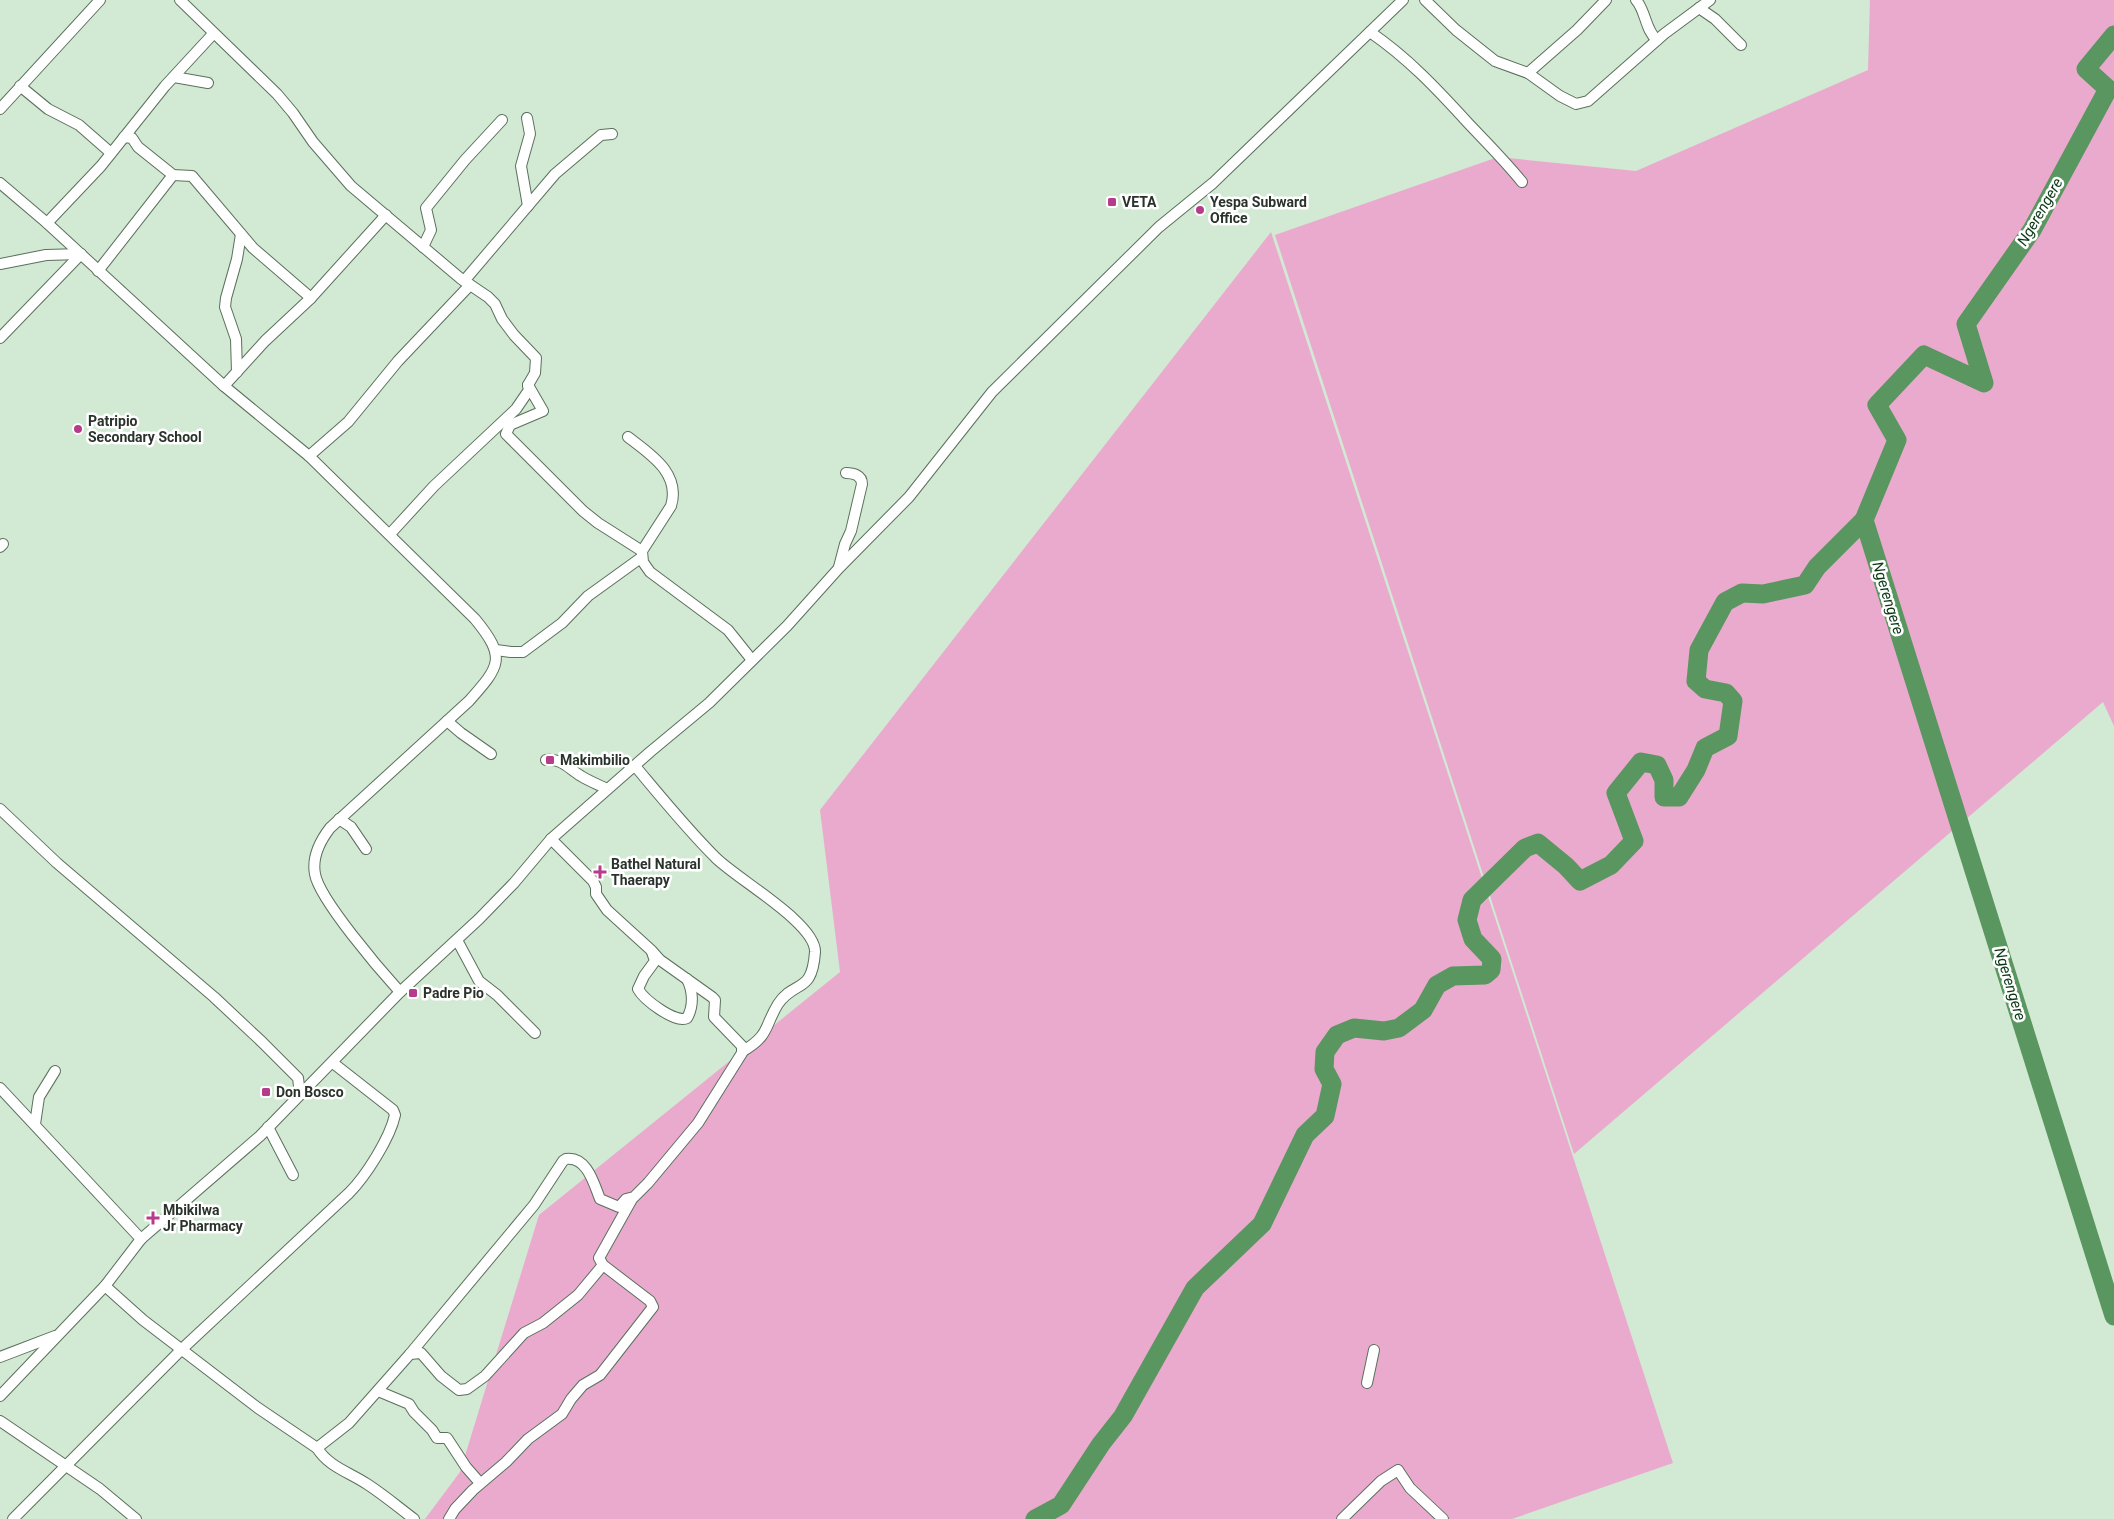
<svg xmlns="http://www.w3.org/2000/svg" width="2114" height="1519" font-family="Roboto,sans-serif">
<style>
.green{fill:#eaaace}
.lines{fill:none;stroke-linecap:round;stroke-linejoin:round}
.river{stroke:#5a9660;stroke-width:19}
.minor-casing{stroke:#5b705c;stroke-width:12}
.minor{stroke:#fff;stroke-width:10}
.poi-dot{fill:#b73b8b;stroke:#fff;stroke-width:2}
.labels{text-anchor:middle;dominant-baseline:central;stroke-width:5;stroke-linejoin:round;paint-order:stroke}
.poi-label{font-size:14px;font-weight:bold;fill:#2a332b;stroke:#fff;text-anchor:start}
.water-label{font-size:15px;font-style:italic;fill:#0b3914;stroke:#fff}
</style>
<rect width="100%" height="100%" fill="#d2e9d3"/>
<g class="green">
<polygon points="1870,0 2114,0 2114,726 2103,702 1574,1154 1275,235 1498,157 1636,171 1868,70"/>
<polygon points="1271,232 1673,1463 1512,1519 425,1519 460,1472 539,1215 840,972 820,810"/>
</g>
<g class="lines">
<g class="river">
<polyline points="2114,35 2086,69 2108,89 2032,230 1966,324 1984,383 1924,355 1877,405 1897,440 1864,520 2114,1316"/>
<polyline points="1035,1519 1061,1505 1101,1444 1123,1416 1195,1288 1262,1224 1305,1135 1325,1116 1332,1084 1324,1069 1325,1052 1337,1035 1354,1028 1384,1031 1399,1028 1423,1010 1437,985 1453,976 1485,975 1491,970 1492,959 1473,939 1467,920 1472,900 1525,848 1538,843 1566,866 1580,881 1611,865 1634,841 1616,793 1641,762 1657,765 1664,780 1664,797 1679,797 1696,770 1705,748 1728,736 1733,701 1726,693 1705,689 1696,681 1699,650 1725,602 1742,593 1763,594 1805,585 1817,567 1864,520"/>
</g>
<defs>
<g id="minor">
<polyline points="180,0 277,94 293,113 313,142 351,186 460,278 488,297 495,304 502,319 514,335 536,358 535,373 528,385 529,390 516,409 434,486 390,534"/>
<polyline points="1425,0 1456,30 1495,61 1528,73 1560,96 1576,104 1588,101 1664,34 1710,0"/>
<path d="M1636 0C1646 11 1645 30 1657 40"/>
<polyline points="1699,8 1715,19 1741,45"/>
<path d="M1370 32C1408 58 1437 89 1468 123 1486 142 1505 161 1522 182"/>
<polyline points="1528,73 1577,30 1606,0"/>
<polyline points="174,77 208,83"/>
<polyline points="20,86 48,109 79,125 111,153"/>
<polyline points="0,109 100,0"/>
<polyline points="527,118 530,134 521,166 528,206"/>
<polyline points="124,137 132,138 138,147 173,175 192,176 253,248 311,298"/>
<path d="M0 183 47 223 224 386 309 456 475 619C507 658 500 666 469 701L330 828C320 841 312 858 315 874 319 899 381 971 400 992"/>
<polyline points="47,223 101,166 165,86 213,34"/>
<polyline points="423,247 431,230 426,208 465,160 502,120"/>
<polyline points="0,264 46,255 81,254"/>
<polyline points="98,271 173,175"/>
<polyline points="464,281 555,174 601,135 612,134"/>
<polyline points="0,338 81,254"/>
<polyline points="237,372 236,339 225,307 226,298 237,259 241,234"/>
<polyline points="528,385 543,411 510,425 506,434 583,511 598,523 642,551"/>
<polyline points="224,386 265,341 311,298 386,215"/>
<path d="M628 437C650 454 681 473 671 506L642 551 643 562 650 572 728 630 752 660"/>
<polyline points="309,456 348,422 398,361 470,285"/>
<polyline points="0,547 3,544"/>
<path d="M839 567 845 544 851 531 862 484C862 475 853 473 846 473"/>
<polyline points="496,650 511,652 523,652 562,623 588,596 642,557"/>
<polyline points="447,721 461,733 491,754"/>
<path d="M546 760C562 758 569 769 581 776 589 781 599 785 607 789"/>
<path d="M635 766C661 797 686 828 715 857 735 878 816 923 815 952 812 995 795 979 778 1004 764 1027 770 1035 743 1051"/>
<polyline points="0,809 57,863 214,997 262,1042 298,1078 300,1094"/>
<polyline points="339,819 351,827 366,849"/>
<polyline points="457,940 479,981 497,995 535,1033"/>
<path d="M652 952 655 961 644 976 638 989C644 1000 676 1024 687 1018 694 1006 693 991 687 979"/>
<polyline points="0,1088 141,1239"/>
<polyline points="35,1124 39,1097 55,1071"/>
<polyline points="268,1127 293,1175"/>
<path d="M105 1286 143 1320 258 1408 317 1448C329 1467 349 1472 367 1484 384 1495 398 1507 414 1519"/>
<polyline points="410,1354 421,1353 441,1376 459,1390 467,1389 485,1376 524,1333 543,1323 578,1295 603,1265"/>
<polyline points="0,1357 55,1336"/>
<polyline points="1367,1383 1374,1350"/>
<polyline points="378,1391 409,1404 414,1412 432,1430 437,1438 447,1438 466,1467 480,1483"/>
<polyline points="0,1396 105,1286 141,1239 260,1136 400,992 479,919 514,883 551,839 650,752 709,703 787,626 839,568 909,497 992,392 1159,227 1213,183 1403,0"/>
<polyline points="0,1421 100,1489 136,1519"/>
<path d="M317 1448 349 1423 410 1354 534 1205 563 1161 566 1159C587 1156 594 1184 600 1199L619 1207 626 1199 634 1197 648 1183 698 1123 742 1053V1046L714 1017 715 1000 712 997 660 960 652 951 607 910 596 894V887L593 881 551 839"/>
<path d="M13 1519 182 1349 349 1193C366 1176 390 1138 395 1115L393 1110 333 1063"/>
<polyline points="449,1519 455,1509 473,1490 506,1462 528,1439 562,1414 571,1399 583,1385 600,1375 653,1307 650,1301 603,1265 599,1258 632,1199"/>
<polyline points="1342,1519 1381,1481 1398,1470 1410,1488 1443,1519"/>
</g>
</defs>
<use href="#minor" class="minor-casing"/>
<use href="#minor" class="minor"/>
</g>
<g class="poi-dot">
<rect x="1107" y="197" width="10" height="10" rx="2.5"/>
<circle cx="1200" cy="210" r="5"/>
<circle cx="78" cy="429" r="5"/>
<rect x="545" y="755" width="10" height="10" rx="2.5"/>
<path d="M597.5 864.5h5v5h5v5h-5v5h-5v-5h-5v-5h5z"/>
<rect x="408" y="988" width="10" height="10" rx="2.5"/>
<rect x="261" y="1087" width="10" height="10" rx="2.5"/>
<path d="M150.5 1210.5h5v5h5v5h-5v5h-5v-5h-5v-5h5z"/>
</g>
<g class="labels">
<g class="poi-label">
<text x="1122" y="202">VETA</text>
<text x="1210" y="202">Yespa Subward<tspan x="1210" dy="16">Office</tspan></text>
<text x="88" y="421">Patripio<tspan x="88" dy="16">Secondary School</tspan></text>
<text x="560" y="760">Makimbilio</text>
<text x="611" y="864">Bathel Natural<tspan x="611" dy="16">Thaerapy</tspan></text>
<text x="423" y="993">Padre Pio</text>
<text x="276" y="1092">Don Bosco</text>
<text x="163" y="1210">Mbikilwa<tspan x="163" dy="16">Jr Pharmacy</tspan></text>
</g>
<g class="water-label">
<text transform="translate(2040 212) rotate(-60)">Ngerengere</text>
<text transform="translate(1888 598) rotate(73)">Ngerengere</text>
<text transform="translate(2010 984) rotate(73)">Ngerengere</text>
</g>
</g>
</svg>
